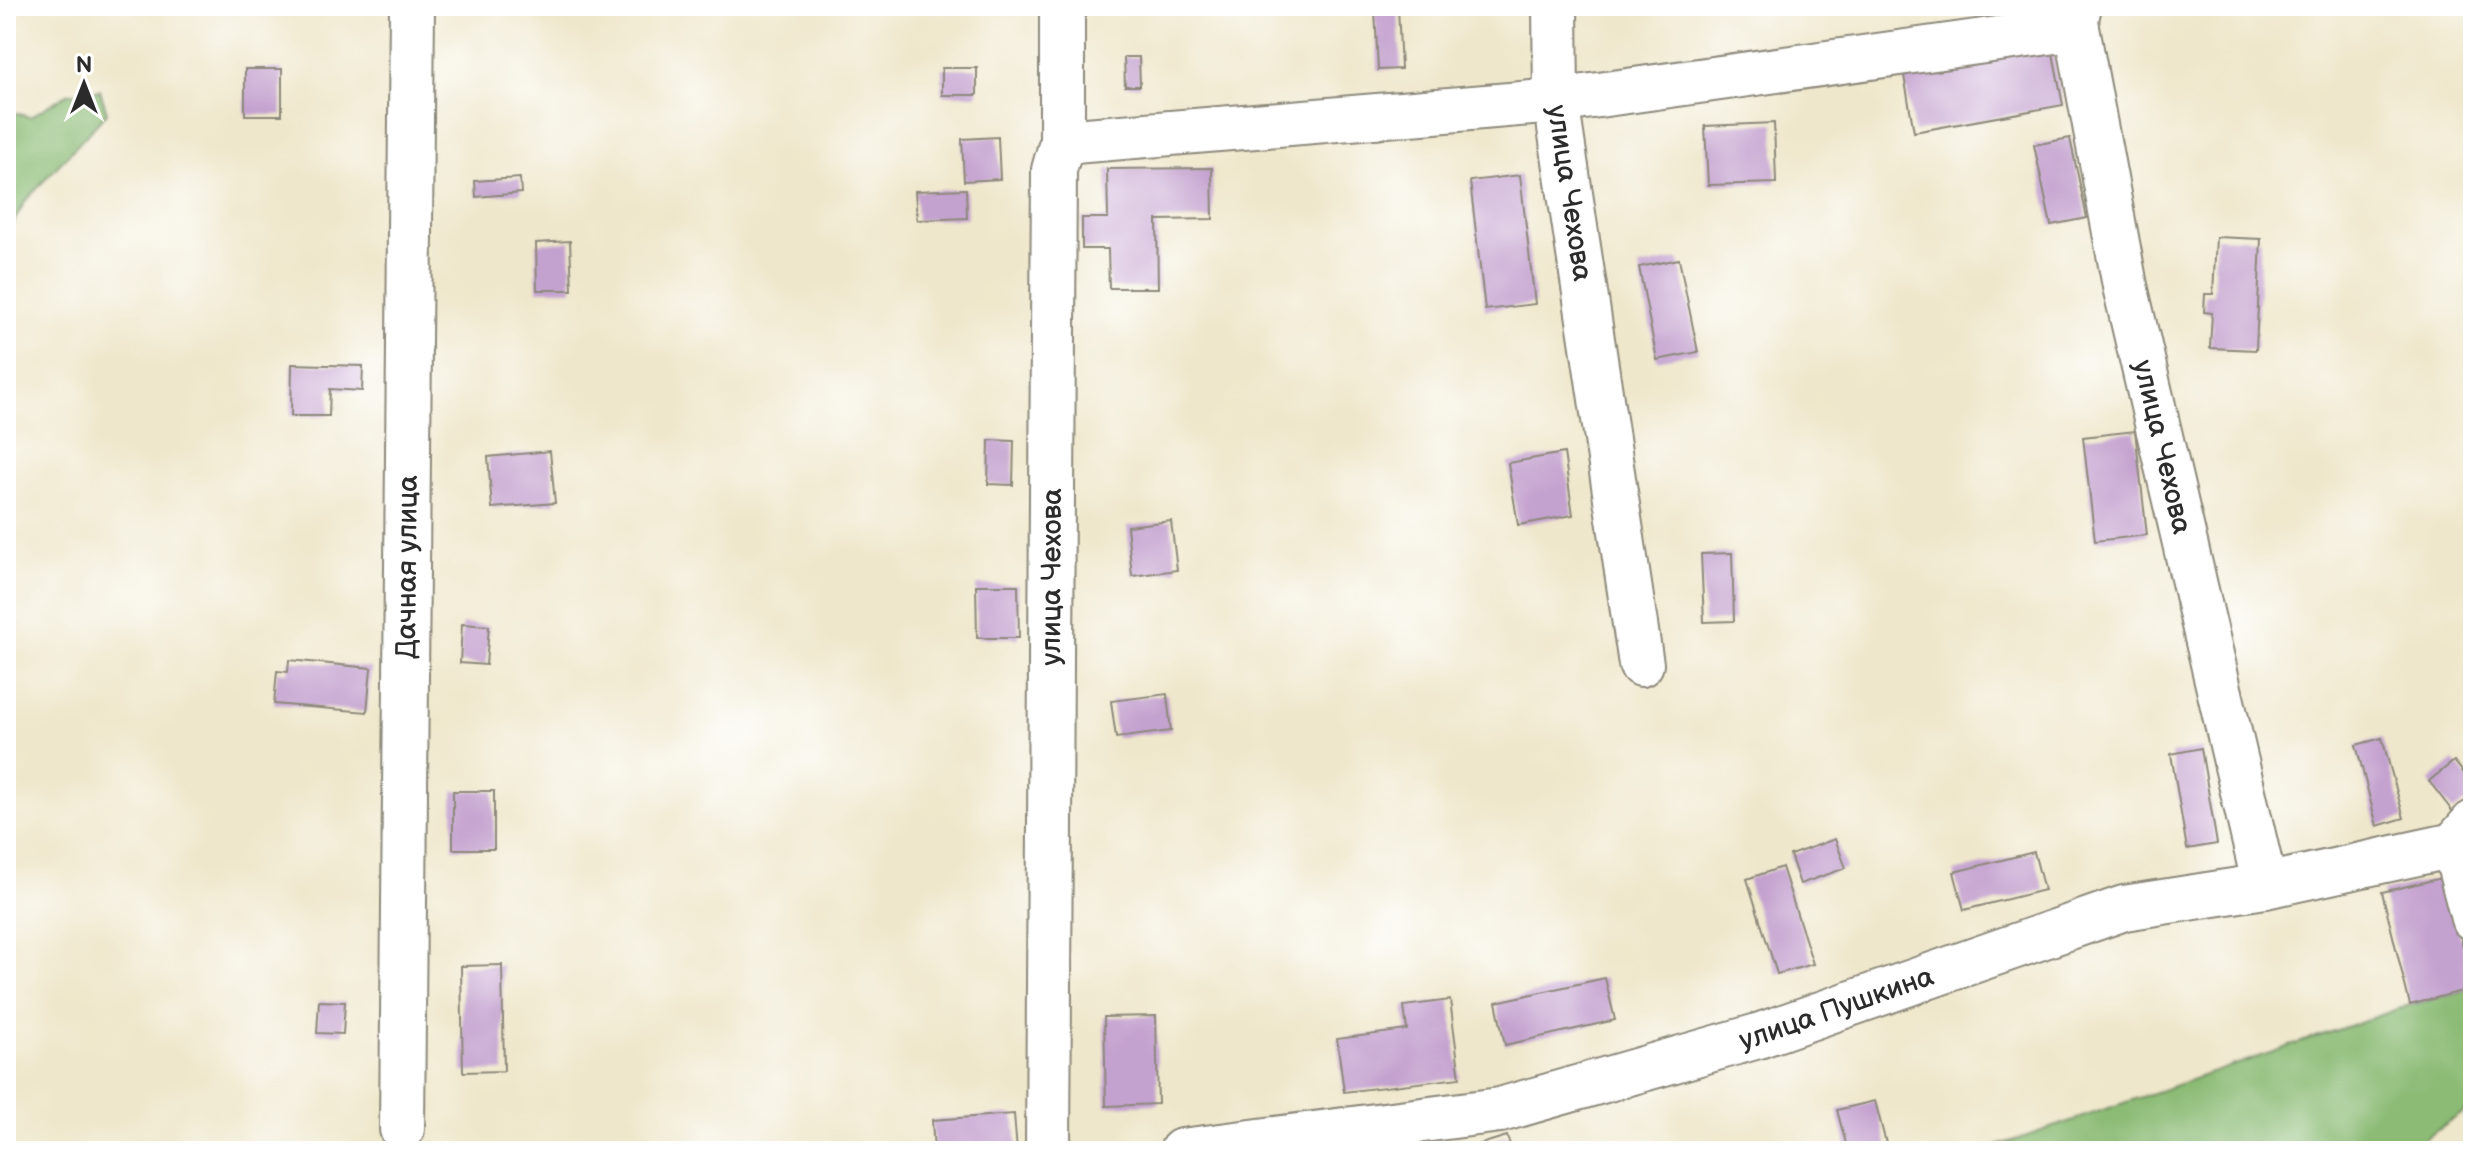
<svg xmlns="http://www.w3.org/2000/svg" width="2479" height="1157" font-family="'Balsamiq Sans',sans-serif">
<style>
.forest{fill:#8bbb74;stroke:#5b7350;stroke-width:2}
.building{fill:#c4a2cf}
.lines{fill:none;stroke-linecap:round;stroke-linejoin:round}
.minor-casing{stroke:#8d897b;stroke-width:48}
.minor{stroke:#fff;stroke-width:44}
.labels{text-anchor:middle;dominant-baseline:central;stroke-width:7;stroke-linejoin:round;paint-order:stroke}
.street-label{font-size:28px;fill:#2b2b2b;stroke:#fff}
</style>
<rect width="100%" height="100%" fill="#fff"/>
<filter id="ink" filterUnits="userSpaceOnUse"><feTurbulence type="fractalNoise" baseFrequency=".0125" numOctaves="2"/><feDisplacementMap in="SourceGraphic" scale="16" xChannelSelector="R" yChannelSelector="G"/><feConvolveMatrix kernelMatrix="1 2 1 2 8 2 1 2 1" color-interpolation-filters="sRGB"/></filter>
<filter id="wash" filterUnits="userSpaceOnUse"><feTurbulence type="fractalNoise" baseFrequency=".006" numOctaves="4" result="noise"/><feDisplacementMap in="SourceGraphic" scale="32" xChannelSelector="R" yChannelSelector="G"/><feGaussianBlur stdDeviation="1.8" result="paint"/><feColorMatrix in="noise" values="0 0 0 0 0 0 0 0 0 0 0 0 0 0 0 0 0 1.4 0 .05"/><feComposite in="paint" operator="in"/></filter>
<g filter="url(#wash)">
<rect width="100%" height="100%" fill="#efe7cb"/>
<g class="forest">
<polygon points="100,90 107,113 26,200 6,236 6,110 30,117 67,94"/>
<polygon points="2473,988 2473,1106 2406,1151 1983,1151 2410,1005"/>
</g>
<g id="blocks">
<g class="building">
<polygon points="1398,8 1401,69 1378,70 1375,10"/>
<polygon points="2051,43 2063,105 1914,132 1903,70"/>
<polygon points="1124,57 1139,57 1140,86 1125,86"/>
<rect x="942" y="68" width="35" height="27"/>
<rect x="245" y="69" width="37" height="46"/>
<polygon points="1774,123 1776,183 1708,185 1705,126"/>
<polygon points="998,137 1000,179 964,181 962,139"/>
<polygon points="2070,138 2087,218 2051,225 2034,145"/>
<polygon points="1212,168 1213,219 1157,220 1158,288 1109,288 1108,249 1082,249 1082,218 1108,218 1107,169"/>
<polygon points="1520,175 1535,304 1485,310 1470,181"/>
<polygon points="520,178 521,193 476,197 475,181"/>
<polygon points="966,189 967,218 917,220 915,191"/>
<polygon points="2216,237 2261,239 2256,350 2210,348 2212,313 2204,312 2205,294 2213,294"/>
<polygon points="570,241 572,290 537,290 536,243"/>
<polygon points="1679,259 1698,352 1657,360 1639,267"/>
<polygon points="292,364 363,366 362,391 330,389 329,416 291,416"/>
<polygon points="2135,431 2147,535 2095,541 2083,437"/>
<polygon points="989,440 1014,441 1013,485 988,484"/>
<polygon points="550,451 555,503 492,508 488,457"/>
<polygon points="1564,453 1573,515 1518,525 1508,463"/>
<polygon points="1171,521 1177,570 1132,576 1127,526"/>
<polygon points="1732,553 1734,621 1704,622 1701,554"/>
<polygon points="976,585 1018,585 1019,638 977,638"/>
<polygon points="462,624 489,626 486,665 460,663"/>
<polygon points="289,660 371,668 367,712 274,704 277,671 288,672"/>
<polygon points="1167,694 1171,731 1116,738 1111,701"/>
<polygon points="2382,738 2404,818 2377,826 2356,745"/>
<polygon points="2201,748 2217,844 2187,849 2171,754"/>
<polygon points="2454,761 2473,784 2473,796 2453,812 2429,781"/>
<rect x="453" y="791" width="41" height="58"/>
<polygon points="1835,839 1846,868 1800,884 1790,855"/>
<polygon points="2034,852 2044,890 1964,910 1954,872"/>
<polygon points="1782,867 1813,964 1777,974 1747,879"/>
<polygon points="2446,877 2473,988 2410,1005 2382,892"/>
<polygon points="502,965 504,1071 463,1072 461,966"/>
<polygon points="1605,978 1615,1020 1505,1045 1496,1002"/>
<polygon points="1450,1000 1460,1078 1344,1092 1337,1039 1407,1030 1404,1006"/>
<polygon points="319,1001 345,1002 343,1034 317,1033"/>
<polygon points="1156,1016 1158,1104 1106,1106 1104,1017"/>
<polygon points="1875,1101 1888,1151 1848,1151 1837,1110"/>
<polygon points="1014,1114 1017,1151 934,1151 932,1120"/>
<polygon points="1507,1136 1512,1151 1461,1151 1461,1150"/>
</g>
</g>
</g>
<g filter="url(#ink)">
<use href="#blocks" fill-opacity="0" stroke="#8d897b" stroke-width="2"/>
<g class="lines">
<defs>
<g id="minor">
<path id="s1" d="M1555 6 1556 101 1641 664"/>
<path id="s2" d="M2079 6 2076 19 2077 28 2125 286 2265 886"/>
<polyline points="1062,142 1556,101 2077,28"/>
<polyline points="2454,845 2473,918"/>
<path id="s3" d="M402 1129 412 6"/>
<path id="s4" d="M1048 1151 1054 170 1062 142V6"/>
<path id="s5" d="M1182 1151 1500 1110 1758 1036 2124 908 2265 886 2454 845 2473 823"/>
</g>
</defs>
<use href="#minor" class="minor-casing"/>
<use href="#minor" class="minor"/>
</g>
</g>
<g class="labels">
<g class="street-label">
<text stroke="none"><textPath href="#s1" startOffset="188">улица Чехова</textPath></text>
<text stroke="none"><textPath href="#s2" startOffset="450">улица Чехова</textPath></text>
<text stroke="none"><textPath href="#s3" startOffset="562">Дачная улица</textPath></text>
<text stroke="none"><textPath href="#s4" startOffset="574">улица Чехова</textPath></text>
<text stroke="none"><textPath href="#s5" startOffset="672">улица Пушкина</textPath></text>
</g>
</g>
<rect width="2479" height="1157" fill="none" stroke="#fff" stroke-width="32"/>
<g transform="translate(84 84)" stroke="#ffffff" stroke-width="6" paint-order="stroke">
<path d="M0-6L14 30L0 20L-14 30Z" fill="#2b2b2b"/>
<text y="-12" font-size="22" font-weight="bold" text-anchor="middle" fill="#2b2b2b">N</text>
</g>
</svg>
